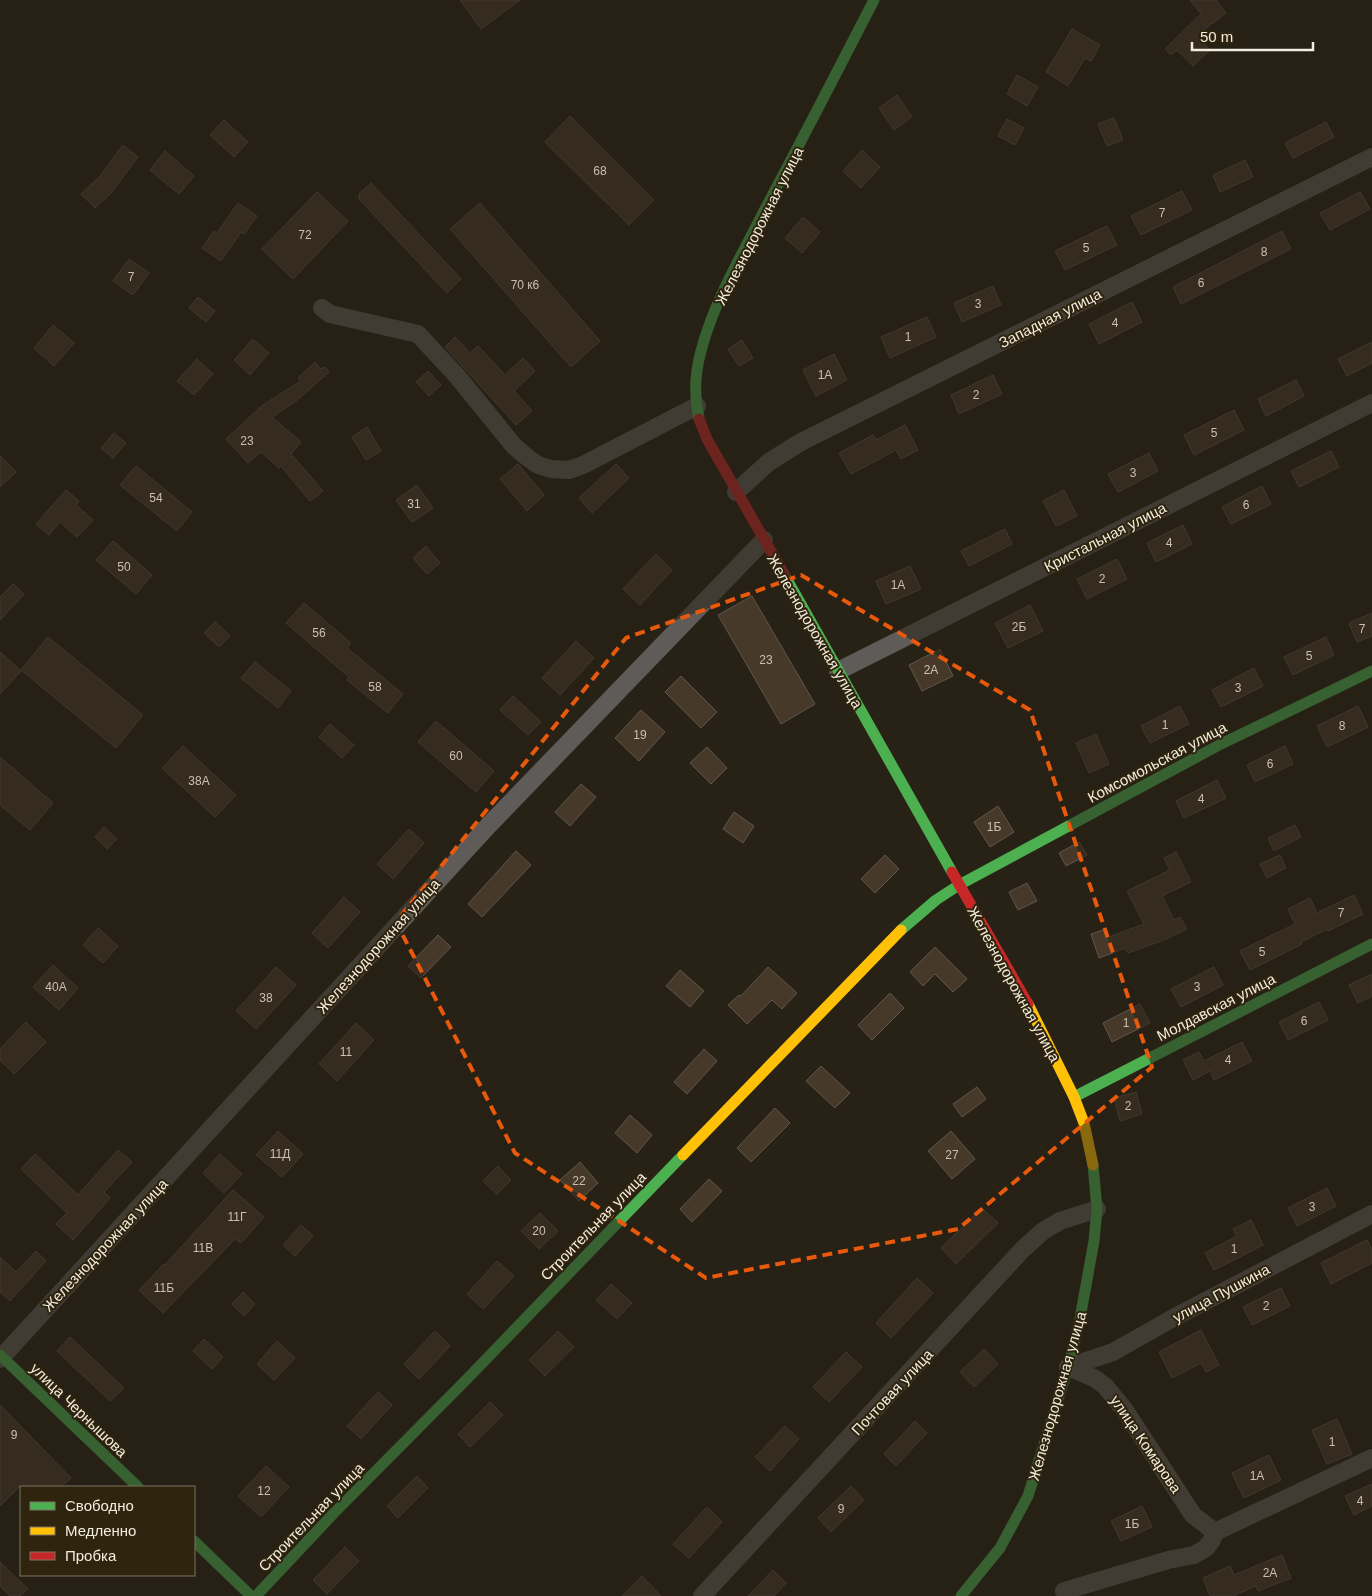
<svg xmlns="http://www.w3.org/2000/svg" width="1372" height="1596" font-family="Arial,sans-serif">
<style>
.building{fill:#473929;stroke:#5e564e}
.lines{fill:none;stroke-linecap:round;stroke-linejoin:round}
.street{stroke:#5f5b58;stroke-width:18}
.fast{stroke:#4caf50;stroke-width:11}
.slow{stroke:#ffc107;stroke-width:11}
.jam{stroke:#c62828;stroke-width:11}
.marked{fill:none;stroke:#e8590c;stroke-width:4;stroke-dasharray:10 6;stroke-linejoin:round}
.labels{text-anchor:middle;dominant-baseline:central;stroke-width:4;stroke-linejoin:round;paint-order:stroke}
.number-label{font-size:12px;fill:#c8c0b2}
.street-label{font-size:15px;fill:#f3eddf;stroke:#2f240e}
</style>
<rect width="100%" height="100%" fill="#272116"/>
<g class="building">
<polygon points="460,0 520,0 481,29"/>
<polygon points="1190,0 1216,0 1226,13 1196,36 1210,50 1193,66 1177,50 1171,55 1165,49 1201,14"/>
<polygon points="1072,29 1100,45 1091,61 1085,58 1068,86 1046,72"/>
<polygon points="1017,75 1038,87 1027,106 1007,94"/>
<polygon points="897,95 912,117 894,130 879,108"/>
<polygon points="570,116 654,200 629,225 545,142"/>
<polygon points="1114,118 1123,140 1107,146 1098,124"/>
<polygon points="1007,119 1024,128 1015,145 998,136"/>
<polygon points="224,120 248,142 234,157 210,135"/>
<polygon points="1326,122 1334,137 1293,158 1285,143"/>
<polygon points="123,145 138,157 111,193 95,208 81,194 100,176"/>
<polygon points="862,150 880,167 861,188 843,171"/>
<polygon points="165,151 194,176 179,194 150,170"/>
<polygon points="1245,160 1253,177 1220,192 1213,175"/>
<polygon points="371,183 461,279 447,293 359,199 359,194"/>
<polygon points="1182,191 1192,210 1141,235 1131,216"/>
<polygon points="317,192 348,221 293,279 262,249"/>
<polygon points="1360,192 1370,209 1330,230 1320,213"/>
<polygon points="238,203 257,216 244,234 241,232 221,261 202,248 214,231 217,233"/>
<polygon points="480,203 600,341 571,367 450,229"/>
<polygon points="803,217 820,232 802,253 785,238"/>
<polygon points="1107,226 1117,245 1065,270 1055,251"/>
<polygon points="1282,231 1291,249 1181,304 1173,287"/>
<polygon points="129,259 149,273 133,295 113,281"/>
<polygon points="993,286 1001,305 962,322 954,303"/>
<polygon points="198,297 215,311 206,322 189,308"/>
<polygon points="1132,302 1142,322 1099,344 1089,324"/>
<polygon points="927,317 936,337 890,358 881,337"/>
<polygon points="53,325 74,343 54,366 34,348"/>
<polygon points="455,337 470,353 478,346 505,375 523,358 535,371 514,391 532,411 516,425 445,347"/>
<polygon points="253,339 269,353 250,375 234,360"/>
<polygon points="742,340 753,358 739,366 728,349"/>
<polygon points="1372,342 1372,363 1347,376 1338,359"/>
<polygon points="834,354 847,380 816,396 803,370"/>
<polygon points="197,359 213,374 194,395 177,381"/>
<polygon points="315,362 321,369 325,367 329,372 295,402 272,417 301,442 291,454 323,491 310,501 281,466 279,468 261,452 248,463 226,439 263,405 301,381 298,378"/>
<polygon points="428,371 441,385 429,396 416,382"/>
<polygon points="993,375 1002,394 959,414 951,395"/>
<polygon points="1296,380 1304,396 1266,416 1258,399"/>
<polygon points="1234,410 1244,430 1194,455 1184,435"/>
<polygon points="905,425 918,450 901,459 896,450 851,474 839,453 873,435 876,440"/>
<polygon points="367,427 381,451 366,460 352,437"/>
<polygon points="114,433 126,443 113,458 101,448"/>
<polygon points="1331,451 1339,467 1299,487 1291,471"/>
<polygon points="1149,453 1158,471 1118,492 1108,474"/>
<polygon points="0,456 16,472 0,487"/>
<polygon points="518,464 544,495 527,511 500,479"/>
<polygon points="616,464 629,478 592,513 579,498"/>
<polygon points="136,466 192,512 177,531 120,485"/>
<polygon points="417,485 433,508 412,522 396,500"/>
<polygon points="1262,486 1271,504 1231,524 1222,507"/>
<polygon points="66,490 79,501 76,505 93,520 77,537 60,522 49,535 36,524"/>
<polygon points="1064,490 1077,516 1056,526 1043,501"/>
<polygon points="1183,525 1192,544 1156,562 1147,543"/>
<polygon points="1005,529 1012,544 969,566 961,551"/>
<polygon points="113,541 152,575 136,594 96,560"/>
<polygon points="426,546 440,563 427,574 413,558"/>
<polygon points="656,554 672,570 640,605 623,589"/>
<polygon points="1117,559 1127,579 1087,599 1077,579"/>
<polygon points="910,566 921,589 886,604 876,581"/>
<polygon points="13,584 24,594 0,620 0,597"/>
<polygon points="752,596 815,704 781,724 718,615"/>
<polygon points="304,603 351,643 347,648 403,694 388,713 347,680 349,677 286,623"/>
<polygon points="1030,605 1043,631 1008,648 995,623"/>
<polygon points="1372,613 1372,636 1357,642 1349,623"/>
<polygon points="215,622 230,636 219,647 204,633"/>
<polygon points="48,637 143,715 116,748 21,670"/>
<polygon points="1326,637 1334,655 1293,675 1284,657"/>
<polygon points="576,641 594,658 560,695 542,678"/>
<polygon points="940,649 953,676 922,691 909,665"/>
<polygon points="0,652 21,671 0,694"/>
<polygon points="255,662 291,691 278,708 241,678"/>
<polygon points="1254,668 1263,686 1221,707 1212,690"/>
<polygon points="681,676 717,712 701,728 665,692"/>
<polygon points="513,696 541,722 528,735 500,710"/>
<polygon points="1180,706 1189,724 1150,743 1141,726"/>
<polygon points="1358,706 1368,727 1327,747 1317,726"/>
<polygon points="641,710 665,732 639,761 615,738"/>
<polygon points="436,721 494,771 476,792 418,742"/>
<polygon points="330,724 354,745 342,758 319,737"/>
<polygon points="1096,734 1109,764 1089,773 1076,743"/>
<polygon points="183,746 236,795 215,817 162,768"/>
<polygon points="1285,746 1293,764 1255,782 1247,765"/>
<polygon points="707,747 727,768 711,784 690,763"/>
<polygon points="0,757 53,803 30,830 0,805"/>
<polygon points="1217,780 1226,798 1184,818 1176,801"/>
<polygon points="581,784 596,797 570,826 555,812"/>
<polygon points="998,806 1014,832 990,847 974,822"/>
<polygon points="734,812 754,826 743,843 723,829"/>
<polygon points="1295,825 1301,837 1274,851 1268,838"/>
<polygon points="104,827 117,839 107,849 95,837"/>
<polygon points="409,829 424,843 393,879 377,864"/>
<polygon points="1079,842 1087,855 1066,866 1059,853"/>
<polygon points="516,851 531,865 482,917 468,904"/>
<polygon points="1176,852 1191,882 1162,896 1174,920 1180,917 1187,929 1164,940 1128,953 1126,948 1099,958 1091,934 1106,929 1109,937 1144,924 1127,891 1170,870 1164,858"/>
<polygon points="885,855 899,869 875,893 861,879"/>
<polygon points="1280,855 1286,868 1267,878 1260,864"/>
<polygon points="1027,883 1037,901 1018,910 1009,892"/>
<polygon points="1354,895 1363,914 1328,931 1327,929 1301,942 1302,944 1250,970 1240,951 1295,924 1288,909 1310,898 1317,913"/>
<polygon points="344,897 360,912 328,948 312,933"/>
<polygon points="98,928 118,946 103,963 83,945"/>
<polygon points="438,935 451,947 421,978 408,966"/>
<polygon points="935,947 967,979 953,992 935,974 923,986 910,972"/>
<polygon points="53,965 78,988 59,1010 33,987"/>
<polygon points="276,967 296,985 256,1029 236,1011"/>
<polygon points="768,967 797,993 782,1009 772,1000 747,1024 728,1005 739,995 741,996"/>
<polygon points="1214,967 1223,985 1181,1007 1171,989"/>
<polygon points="680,970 704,991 690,1007 666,986"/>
<polygon points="1372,974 1372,996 1358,1003 1349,985"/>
<polygon points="890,993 904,1008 872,1040 858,1025"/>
<polygon points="1319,1002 1328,1020 1288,1040 1279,1022"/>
<polygon points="1140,1004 1150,1023 1112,1042 1103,1023"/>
<polygon points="26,1022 46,1042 14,1074 0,1060 0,1049"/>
<polygon points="356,1023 374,1040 337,1081 319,1064"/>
<polygon points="1242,1042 1252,1061 1214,1080 1210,1071 1193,1080 1183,1060 1199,1052 1204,1061"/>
<polygon points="704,1049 717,1061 687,1094 674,1082"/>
<polygon points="821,1066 850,1093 835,1108 806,1081"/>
<polygon points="977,1087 986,1099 962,1117 953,1104"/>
<polygon points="1136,1092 1142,1114 1120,1121 1114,1098"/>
<polygon points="775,1108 790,1123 751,1162 737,1148"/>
<polygon points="630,1115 652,1135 637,1153 615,1133"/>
<polygon points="278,1131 303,1154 282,1177 256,1155"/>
<polygon points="951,1131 975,1159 952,1179 928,1151"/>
<polygon points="118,1150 132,1162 104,1192 110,1198 73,1240 56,1224 67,1213 21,1169 35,1154 78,1195"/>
<polygon points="220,1154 242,1174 224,1193 203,1173"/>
<polygon points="580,1162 598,1183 579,1201 560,1180"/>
<polygon points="498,1166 511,1180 497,1194 483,1181"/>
<polygon points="709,1179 722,1191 692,1222 680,1209"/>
<polygon points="1327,1188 1336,1206 1297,1226 1288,1208"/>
<polygon points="233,1190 264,1217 241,1243 235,1239 163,1313 139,1290 164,1264 165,1265"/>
<polygon points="982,1208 998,1223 956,1264 941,1248"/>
<polygon points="540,1213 558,1231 539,1249 521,1231"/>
<polygon points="1251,1220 1263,1245 1214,1270 1205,1253 1237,1236 1233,1229"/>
<polygon points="301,1225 313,1236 295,1256 283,1245"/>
<polygon points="1367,1240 1372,1250 1372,1263 1331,1284 1321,1263"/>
<polygon points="36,1251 46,1261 10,1301 0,1292 0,1257 16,1272"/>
<polygon points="497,1261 514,1276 483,1309 467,1294"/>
<polygon points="917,1278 933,1293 891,1338 876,1323"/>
<polygon points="611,1284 632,1303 617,1319 596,1300"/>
<polygon points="1281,1288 1290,1306 1252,1325 1243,1307"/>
<polygon points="243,1292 255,1304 244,1316 232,1304"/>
<polygon points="1201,1330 1219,1365 1206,1372 1201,1363 1172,1378 1159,1352"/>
<polygon points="435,1331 450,1346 419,1379 404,1364"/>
<polygon points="558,1331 574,1347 545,1376 529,1360"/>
<polygon points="70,1337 124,1388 110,1401 57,1351"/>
<polygon points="204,1339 223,1357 212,1369 193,1351"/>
<polygon points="277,1341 295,1358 274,1380 257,1364"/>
<polygon points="984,1349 998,1364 974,1387 960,1372"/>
<polygon points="846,1352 862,1367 829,1402 813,1387"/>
<polygon points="378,1392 392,1405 361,1439 347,1426"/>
<polygon points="490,1402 503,1415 470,1447 458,1434"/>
<polygon points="0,1405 71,1478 61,1487 19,1487 0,1506"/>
<polygon points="1337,1419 1352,1454 1327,1464 1312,1430"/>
<polygon points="915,1421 927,1433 896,1466 884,1454"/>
<polygon points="785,1426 799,1439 770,1471 755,1457"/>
<polygon points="1269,1455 1281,1480 1244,1498 1232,1473"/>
<polygon points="266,1466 289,1487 261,1517 238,1496"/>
<polygon points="417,1476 428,1488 398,1518 387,1506"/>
<polygon points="1372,1484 1372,1506 1354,1515 1345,1496"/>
<polygon points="851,1486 864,1500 831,1532 818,1518"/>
<polygon points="1142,1506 1152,1527 1121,1541 1111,1521"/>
<polygon points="707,1507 722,1522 689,1558 673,1544"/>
<polygon points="345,1547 359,1561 327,1594 313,1580"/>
<polygon points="1282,1555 1291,1578 1258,1591 1256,1586 1233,1596 1210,1596 1203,1578 1230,1566 1234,1575"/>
<polygon points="0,1562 28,1589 20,1596 10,1596 0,1586"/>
<polygon points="773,1570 786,1583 774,1596 748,1596"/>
<polygon points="642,1576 661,1596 622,1596"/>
</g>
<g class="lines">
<g class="street">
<polyline points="322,308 330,314 418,334 457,376 514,446 528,458 538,465 551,469 569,470 583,465 697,406"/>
<polyline points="736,492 769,462 801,442 1372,157"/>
<polyline points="838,671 1372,403"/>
<polyline points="0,1359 488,826 764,540"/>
<polyline points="1068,1367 1094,1378 1105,1386 1124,1409 1193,1515 1215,1532 1372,1458"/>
<polyline points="1068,1367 1113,1352 1175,1317 1372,1214"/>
<polyline points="1064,1591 1168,1560 1194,1555 1206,1548 1212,1540 1215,1532"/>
<polyline points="702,1596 1023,1249 1043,1231 1060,1221 1097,1209"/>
</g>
<g class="fast">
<path d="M699 419C694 397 695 373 701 351 714 301 742 255 765 209 802 140 838 70 874 0"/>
<polyline points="785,576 952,872"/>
<polyline points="901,930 936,900 959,885 1221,744 1372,671"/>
<polyline points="1074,1097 1372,944"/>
<polyline points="0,1355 138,1487"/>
<polyline points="194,1541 251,1596"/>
<polyline points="256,1596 334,1513 467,1379 683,1155"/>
<polyline points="961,1596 1000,1548 1028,1496 1068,1367 1079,1324 1094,1241 1097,1209 1093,1165"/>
</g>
<g class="slow">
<polyline points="1028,1004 1074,1097 1084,1123 1093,1165"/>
<polyline points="683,1155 901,930"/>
</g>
<g class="jam">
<polyline points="699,419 707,439 785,576"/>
<polyline points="952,872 1028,1004"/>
</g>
</g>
<path d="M0 0H1372V1596H0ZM801 575 1030 710 1152 1067 958 1229 706 1278 515 1153 396 922 626 638Z" fill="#272116" fill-opacity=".55" fill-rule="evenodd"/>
<path class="marked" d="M801 575 1030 710 1152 1067 958 1229 706 1278 515 1153 396 922 626 638Z"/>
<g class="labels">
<g class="number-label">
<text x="600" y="171">68</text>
<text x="1162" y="213">7</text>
<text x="305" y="235">72</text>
<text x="1086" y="248">5</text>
<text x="1264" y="252">8</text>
<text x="131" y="277">7</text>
<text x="1201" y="283">6</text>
<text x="525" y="285">70 к6</text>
<text x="978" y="304">3</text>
<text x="1115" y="323">4</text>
<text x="908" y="337">1</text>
<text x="825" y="375">1А</text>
<text x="976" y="395">2</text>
<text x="1214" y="433">5</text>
<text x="247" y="441">23</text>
<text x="1133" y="473">3</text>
<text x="156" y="498">54</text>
<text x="414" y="504">31</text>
<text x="1246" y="505">6</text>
<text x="1169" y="543">4</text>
<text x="124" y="567">50</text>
<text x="1102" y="579">2</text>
<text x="898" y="585">1А</text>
<text x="1019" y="627">2Б</text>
<text x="1362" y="629">7</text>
<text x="319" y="633">56</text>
<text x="1309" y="656">5</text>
<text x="766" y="660">23</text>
<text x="931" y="670">2А</text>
<text x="375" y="687">58</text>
<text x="1238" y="688">3</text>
<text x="1165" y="725">1</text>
<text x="1342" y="726">8</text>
<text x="640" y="735">19</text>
<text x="456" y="756">60</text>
<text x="1270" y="764">6</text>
<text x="199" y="781">38А</text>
<text x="1201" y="799">4</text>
<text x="994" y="827">1Б</text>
<text x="1341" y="913">7</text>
<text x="1262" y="952">5</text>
<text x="56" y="987">40А</text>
<text x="1197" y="987">3</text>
<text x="266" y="998">38</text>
<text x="1304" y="1021">6</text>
<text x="1126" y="1023">1</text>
<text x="346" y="1052">11</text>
<text x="1228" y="1060">4</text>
<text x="1128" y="1106">2</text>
<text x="280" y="1154">11Д</text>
<text x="952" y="1155">27</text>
<text x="579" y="1181">22</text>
<text x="1312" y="1207">3</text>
<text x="237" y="1217">11Г</text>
<text x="539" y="1231">20</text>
<text x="203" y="1248">11В</text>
<text x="1234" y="1249">1</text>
<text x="164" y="1288">11Б</text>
<text x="1266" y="1306">2</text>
<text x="14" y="1435">9</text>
<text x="1332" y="1442">1</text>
<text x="1257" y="1476">1А</text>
<text x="264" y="1491">12</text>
<text x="1360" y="1501">4</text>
<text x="841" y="1509">9</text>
<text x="1132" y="1524">1Б</text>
<text x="1270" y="1573">2А</text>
</g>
<g class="street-label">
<text transform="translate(759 226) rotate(-63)">Железнодорожная улица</text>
<text transform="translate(1050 318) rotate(-27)">Западная улица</text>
<text transform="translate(1105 537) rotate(-27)">Кристальная улица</text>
<text transform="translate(815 631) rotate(60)">Железнодорожная улица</text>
<text transform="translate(1157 762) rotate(-28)">Комсомольская улица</text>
<text transform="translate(378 946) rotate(-48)">Железнодорожная улица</text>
<text transform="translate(1014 984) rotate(61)">Железнодорожная улица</text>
<text transform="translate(1216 1007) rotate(-27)">Молдавская улица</text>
<text transform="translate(593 1226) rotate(-46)">Строительная улица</text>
<text transform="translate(105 1245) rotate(-47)">Железнодорожная улица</text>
<text transform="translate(1221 1293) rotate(-28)">улица Пушкина</text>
<text transform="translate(892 1392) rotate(-47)">Почтовая улица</text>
<text transform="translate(1057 1396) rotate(-74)">Железнодорожная улица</text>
<text transform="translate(79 1410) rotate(44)">улица Чернышова</text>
<text transform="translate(1146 1444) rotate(56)">улица Комарова</text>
<text transform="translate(311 1517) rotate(-46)">Строительная улица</text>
</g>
</g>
<rect x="20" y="1486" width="175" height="90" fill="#2f240e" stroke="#7d7462"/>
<rect x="30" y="1502" width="25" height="8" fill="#4caf50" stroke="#7d7462"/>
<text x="65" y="1511" font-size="15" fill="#f3eddf">Свободно</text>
<rect x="30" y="1527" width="25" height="8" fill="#ffc107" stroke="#7d7462"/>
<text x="65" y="1536" font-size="15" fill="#f3eddf">Медленно</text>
<rect x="30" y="1552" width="25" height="8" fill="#c62828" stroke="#7d7462"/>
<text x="65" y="1561" font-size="15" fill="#f3eddf">Пробка</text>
<path d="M1192 42v8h121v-8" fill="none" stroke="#f3eddf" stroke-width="2.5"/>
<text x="1200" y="42" font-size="15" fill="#f3eddf" stroke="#2f240e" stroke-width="4" paint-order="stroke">50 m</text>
</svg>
